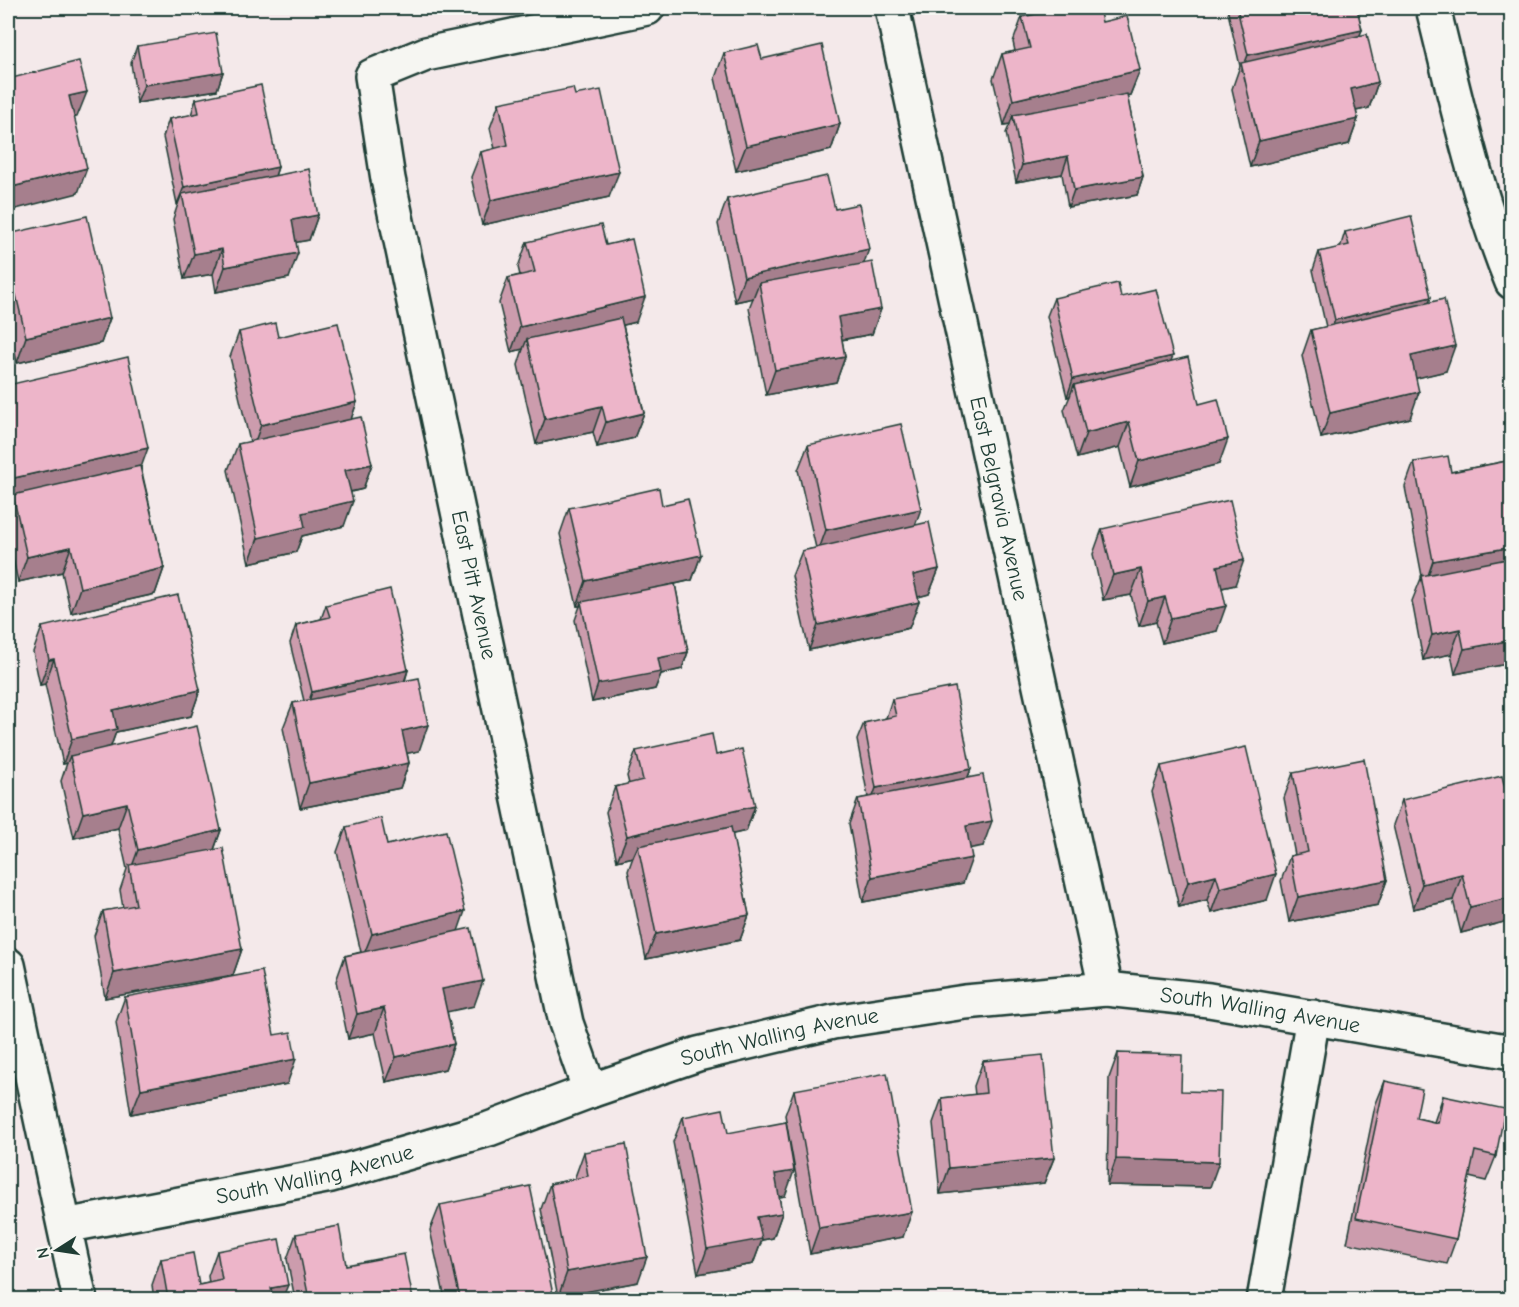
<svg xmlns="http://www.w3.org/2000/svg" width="1519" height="1307" font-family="'Comic Neue',sans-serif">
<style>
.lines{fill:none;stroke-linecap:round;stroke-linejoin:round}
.street-casing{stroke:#1f3d34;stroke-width:38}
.street{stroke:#f6f6f2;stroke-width:33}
.wall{fill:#cc9cad;stroke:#1f3d34;stroke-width:1.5}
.shaded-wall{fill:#a67f8d;stroke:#1f3d34;stroke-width:1.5}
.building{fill:#edb5c9;stroke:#1f3d34;stroke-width:1.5}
.labels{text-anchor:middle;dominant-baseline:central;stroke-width:4.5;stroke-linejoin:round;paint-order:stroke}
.street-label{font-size:22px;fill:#1f3d34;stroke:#f6f6f2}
</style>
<rect width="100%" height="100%" fill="#f4e9ea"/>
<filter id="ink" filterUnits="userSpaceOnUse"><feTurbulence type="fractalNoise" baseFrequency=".0167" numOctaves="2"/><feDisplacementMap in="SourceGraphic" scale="12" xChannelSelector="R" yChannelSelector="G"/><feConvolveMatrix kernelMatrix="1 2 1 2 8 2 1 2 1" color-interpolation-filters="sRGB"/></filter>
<g filter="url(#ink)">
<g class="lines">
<defs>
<g id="street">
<path id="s1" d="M892 8 1106 989"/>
<path d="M1433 8C1456 100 1476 194 1512 282"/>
<polyline points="8,965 80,1300"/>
<polyline points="590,1091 566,1023 388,179 372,76 426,54 647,8"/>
<path id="s2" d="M65 1226 331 1175 489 1129 590 1091 698 1054 833 1022 965 1002 1106 989 1209 1000 1512 1052"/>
<polyline points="1264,1300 1313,1017"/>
</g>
</defs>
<use href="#street" class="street-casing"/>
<use href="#street" class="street"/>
</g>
<g class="wall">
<polygon points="1227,8 1357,8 1362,30 1359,36 1378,82 1369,108 1356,111 1358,119 1349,144 1250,167 1232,89 1240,66"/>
<polygon points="1022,17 1102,22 1140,70 1130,95 1127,95 1143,177 1137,195 1068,207 1062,174 1016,182 1006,133 1010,124 1004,125 993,79 1002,54 1015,51 1013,42"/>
<polygon points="137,46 223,72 217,90 137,103 131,63"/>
<polygon points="724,53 762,59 840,124 831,150 736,171 715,78"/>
<polygon points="575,95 609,197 482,225 471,177 481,152 495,149 490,128 499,103"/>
<polygon points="196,99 278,167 275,176 318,215 309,240 296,242 289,278 216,292 213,274 184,279 173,219 178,204 177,204 163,137 169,119 191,115"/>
<polygon points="727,199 835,209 864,263 881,309 872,334 842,340 845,357 836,382 766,395 749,308 753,298 735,302 718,224"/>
<polygon points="1345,232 1431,297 1429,302 1446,371 1416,378 1410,418 1321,438 1302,356 1311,330 1326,327 1313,270 1319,252 1340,248"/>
<polygon points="8,234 110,318 101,343 17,363 8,321"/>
<polygon points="527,242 606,245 636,322 623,325 644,413 634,438 597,447 593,432 536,444 518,365 523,349 511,352 499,303 508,278 520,275 518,267"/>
<polygon points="1121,297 1171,361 1199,404 1219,464 1130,487 1120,447 1077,458 1064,410 1070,396 1067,397 1047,316 1054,298"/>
<polygon points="239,332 278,337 357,402 351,419 372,464 363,489 351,492 344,526 302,536 296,552 249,563 228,470 238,444 250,442 230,357"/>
<polygon points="8,385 141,468 164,568 155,594 71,613 62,572 18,582 8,536 8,510 10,502 8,502"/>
<polygon points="808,445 915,525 939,569 929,594 918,597 919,602 909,628 809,650 792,576 802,551 816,548 798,470"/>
<polygon points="1512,460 1512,663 1455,674 1451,654 1423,660 1412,601 1422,576 1405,487 1414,462 1451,472"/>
<polygon points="662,505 701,555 692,580 675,584 688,652 682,669 661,674 655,689 592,702 575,620 580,606 577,606 560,534 569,508"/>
<polygon points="1102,529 1235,585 1222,588 1217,631 1162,643 1156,622 1139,626 1131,595 1103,600 1093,554"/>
<polygon points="326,605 408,670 405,681 419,751 407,753 409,763 400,788 300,808 283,728 293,703 304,701 290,643 296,625 321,619"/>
<polygon points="42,627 200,690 191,716 116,732 111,746 221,830 214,850 242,949 233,975 105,998 94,936 103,911 123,908 120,890 127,869 118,828 74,838 61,781 67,763 63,764 45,684 40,685 33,652"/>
<polygon points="892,699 971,769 968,778 983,846 970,848 963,883 863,902 849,824 858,799 868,797 857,740 864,723 886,718"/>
<polygon points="636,751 716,755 755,806 746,831 732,834 749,915 740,940 646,959 628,871 633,857 617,861 606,812 615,787 629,784 627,776"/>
<polygon points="1161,766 1267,900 1211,913 1207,900 1179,907 1152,792"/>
<polygon points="1293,773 1387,880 1378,905 1289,922 1281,881 1290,856 1295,855 1284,798"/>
<polygon points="1402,800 1512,816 1512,920 1461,933 1453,900 1413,909 1393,825"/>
<polygon points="346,827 387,845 458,931 474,1006 447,1011 454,1044 445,1069 386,1082 375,1033 348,1039 336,981 345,956 361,952 337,852"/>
<polygon points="125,997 274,1035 287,1084 131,1114 116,1022"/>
<polygon points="1118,1053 1181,1091 1210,1187 1107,1185 1109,1078"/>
<polygon points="983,1061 1054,1158 1044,1183 940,1194 933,1123 942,1098 975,1095 974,1086"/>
<polygon points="1385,1081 1416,1118 1434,1122 1443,1096 1496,1156 1486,1181 1469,1177 1456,1239 1447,1264 1347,1243 1375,1106"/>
<polygon points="794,1090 903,1237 810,1254 785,1115"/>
<polygon points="683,1117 728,1133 785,1196 779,1197 782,1213 773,1238 762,1240 753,1264 698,1274 673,1142"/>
<polygon points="584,1152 638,1282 558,1297 541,1209 550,1184 575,1179 575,1177"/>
<polygon points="440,1205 554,1299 445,1299 430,1230"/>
<polygon points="296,1234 346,1265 413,1299 295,1299 287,1259"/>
<polygon points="217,1251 282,1299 154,1299 152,1285 161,1259 199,1285 209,1283 208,1276"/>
</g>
<g class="shaded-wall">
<polygon points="1362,30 1355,47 1242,70 1248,55"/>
<polygon points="1140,70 1130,95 1014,123 1013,115 1010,124 1004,125 1013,100"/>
<polygon points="223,72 217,90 137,103 144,85"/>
<polygon points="1378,82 1369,108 1342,114 1351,89"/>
<polygon points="87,92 77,117 59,122 69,96"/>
<polygon points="1358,119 1349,144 1250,167 1259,141"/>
<polygon points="840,124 831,150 736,171 746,146"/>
<polygon points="1068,156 1062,174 1016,182 1022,165"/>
<polygon points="278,167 272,185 182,194 178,204 177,204 184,187"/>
<polygon points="87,168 78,193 8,211 8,188"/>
<polygon points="619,172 609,197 482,225 491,200"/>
<polygon points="1143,177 1137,195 1068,207 1074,190"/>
<polygon points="318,215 309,240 282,245 292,220"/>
<polygon points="222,249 213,274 184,279 194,254"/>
<polygon points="869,249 860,274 759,283 753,298 735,302 744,277"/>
<polygon points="298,253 289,278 216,292 225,267"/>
<polygon points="16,295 8,319 8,297"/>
<polygon points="645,297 636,322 529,348 527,339 523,349 511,352 520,327"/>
<polygon points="1431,297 1425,315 1328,338 1335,320"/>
<polygon points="881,309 872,334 829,342 838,317"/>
<polygon points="110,318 101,343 17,363 26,337"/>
<polygon points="1455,346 1446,371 1401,382 1411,356"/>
<polygon points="1173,356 1166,373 1074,385 1070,396 1067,397 1073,379"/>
<polygon points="845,357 836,382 766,395 775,370"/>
<polygon points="1419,392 1410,418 1321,438 1330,413"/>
<polygon points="357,402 348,428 252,450 261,425"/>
<polygon points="602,406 593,432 536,444 545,419"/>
<polygon points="644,413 634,438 597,447 606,422"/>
<polygon points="1129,422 1120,447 1077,458 1086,433"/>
<polygon points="1228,439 1219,464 1130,487 1139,461"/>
<polygon points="148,448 139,473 13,495 10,502 8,502 8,496 14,478"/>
<polygon points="372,464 363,489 336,495 345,470"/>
<polygon points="353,501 344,526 302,536 296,552 249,563 258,538 302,513"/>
<polygon points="921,509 912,534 817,555 826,530"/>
<polygon points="71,547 62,572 18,582 27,557"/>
<polygon points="1512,547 1512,570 1424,587 1433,561"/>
<polygon points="701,555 692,580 582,605 581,602 580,606 577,606 586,581"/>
<polygon points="1244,560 1235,585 1208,591 1217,566"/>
<polygon points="164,568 155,594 71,613 80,588"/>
<polygon points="939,569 929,594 904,601 913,575"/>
<polygon points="1141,569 1131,595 1103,600 1113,575"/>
<polygon points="1165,597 1156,622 1139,626 1148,601"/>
<polygon points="919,602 909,628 809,650 818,625"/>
<polygon points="1226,606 1217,631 1162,643 1171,618"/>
<polygon points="1460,629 1451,654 1423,660 1432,635"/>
<polygon points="1512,640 1512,663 1455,674 1464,649"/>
<polygon points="688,652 682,669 661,674 655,689 592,702 598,684 658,658"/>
<polygon points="54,659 45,684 40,685 49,660"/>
<polygon points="408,670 402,688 306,710 312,692"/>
<polygon points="200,690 191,716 116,732 108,754 70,756 67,763 63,764 72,739 113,710"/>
<polygon points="428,725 419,751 393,756 402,731"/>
<polygon points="409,763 400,788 300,808 309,783"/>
<polygon points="971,769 964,787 870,805 876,788"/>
<polygon points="127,803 118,828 74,838 83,813"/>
<polygon points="755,806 746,831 640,856 638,846 633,857 617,861 627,836"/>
<polygon points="992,821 983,846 957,851 966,826"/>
<polygon points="221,830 212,855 130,872 138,850"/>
<polygon points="972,858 963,883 863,902 872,877"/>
<polygon points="1276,874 1267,900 1211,913 1220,888"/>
<polygon points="1462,874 1453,900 1413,909 1422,884"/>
<polygon points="1216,875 1207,900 1179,907 1188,882"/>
<polygon points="1387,880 1378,905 1289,922 1298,897"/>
<polygon points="1512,897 1512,920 1461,933 1470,907"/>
<polygon points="465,911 456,937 362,959 372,934"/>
<polygon points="749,915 740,940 646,959 656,934"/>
<polygon points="242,949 233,975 105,998 114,973"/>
<polygon points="483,981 474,1006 433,1015 442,989"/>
<polygon points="384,1008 375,1033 348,1039 357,1014"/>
<polygon points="454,1044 445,1069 386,1082 396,1057"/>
<polygon points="296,1059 287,1084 131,1114 141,1089"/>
<polygon points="1054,1158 1044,1183 940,1194 949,1168"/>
<polygon points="1116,1159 1219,1162 1210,1187 1107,1185"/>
<polygon points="794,1171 785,1196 765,1199 775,1174"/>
<polygon points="912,1212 903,1237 810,1254 819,1228"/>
<polygon points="782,1213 773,1238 762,1240 753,1264 698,1274 707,1249 757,1217"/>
<polygon points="647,1257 638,1282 558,1297 567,1272"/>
<polygon points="288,1285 282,1299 267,1299 271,1288"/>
</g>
<g class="building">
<polygon points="1064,8 1099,8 1102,22 1127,16 1140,70 1013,100 1002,54 1030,48 1022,17"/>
<polygon points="1237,8 1357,8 1362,30 1248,55"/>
<polygon points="216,33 223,72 144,85 137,46"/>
<polygon points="1367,34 1378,82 1351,89 1358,119 1259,141 1241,63"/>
<polygon points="758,45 762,59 822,45 840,124 746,146 724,53"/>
<polygon points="79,61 87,92 69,96 87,168 8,188 8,79"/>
<polygon points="261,85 278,167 184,187 169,119 199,113 196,99"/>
<polygon points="573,88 575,95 601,90 619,172 491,200 481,152 508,145 499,103"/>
<polygon points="1127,94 1143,177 1074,190 1068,156 1022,165 1013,115"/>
<polygon points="309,169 318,215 292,220 298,253 225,267 222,249 194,254 182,194"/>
<polygon points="827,176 835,209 859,204 869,249 744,277 727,199"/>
<polygon points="87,216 110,318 26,337 16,295 8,297 8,234"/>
<polygon points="1411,216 1431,297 1335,320 1319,252 1349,245 1345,232"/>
<polygon points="601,225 606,245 632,239 645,297 520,327 508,278 535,272 527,242"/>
<polygon points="872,262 881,309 838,317 845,357 775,370 759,283"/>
<polygon points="1118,283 1121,297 1156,289 1173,356 1073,379 1054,298"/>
<polygon points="1444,299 1455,346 1411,356 1419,392 1330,413 1311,330"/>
<polygon points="621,318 644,413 606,422 602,406 545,419 527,339"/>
<polygon points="275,323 278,337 338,323 357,402 261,425 239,332"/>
<polygon points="128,357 148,448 14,478 8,450 8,385"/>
<polygon points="1188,357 1199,404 1218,399 1228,439 1139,461 1129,422 1086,433 1074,385"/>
<polygon points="361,417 372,464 345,470 353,501 302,513 305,527 258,538 238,444"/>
<polygon points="901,424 921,509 826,530 808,445"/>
<polygon points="1448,456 1451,472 1512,460 1512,547 1433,561 1414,462"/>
<polygon points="140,466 164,568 80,588 71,547 27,557 13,495"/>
<polygon points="659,488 662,505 688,499 701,555 586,581 569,508"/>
<polygon points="1230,500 1244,560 1217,566 1226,606 1171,618 1165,597 1148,601 1141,569 1113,575 1102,529"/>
<polygon points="929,522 939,569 913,575 919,602 818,625 802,551"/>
<polygon points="1512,558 1512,640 1464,649 1460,629 1432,635 1421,576"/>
<polygon points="675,584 688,652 658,658 661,672 598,684 581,602"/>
<polygon points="390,589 408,670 312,692 296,625 330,617 326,605"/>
<polygon points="178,595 200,690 113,710 117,729 72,739 54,659 49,660 42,627"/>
<polygon points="419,678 428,725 402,731 409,763 309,783 293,703"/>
<polygon points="955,687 971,769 876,788 864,723 896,716 892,699"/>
<polygon points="197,726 221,830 138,850 127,803 83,813 70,756"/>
<polygon points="712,734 716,755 742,749 755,806 627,836 615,787 643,780 636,751"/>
<polygon points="1246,747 1276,874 1220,888 1216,875 1188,882 1161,766"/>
<polygon points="1364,759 1387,880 1298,897 1290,856 1308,852 1293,773"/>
<polygon points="983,775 992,821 966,826 972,858 872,877 858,799"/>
<polygon points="1502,776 1512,816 1512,897 1470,907 1462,874 1422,884 1402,800"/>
<polygon points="381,818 387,845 446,831 465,911 372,934 346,827"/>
<polygon points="731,827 749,915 656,934 638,846"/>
<polygon points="223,848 242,949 114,973 103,911 136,905 129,865"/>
<polygon points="471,928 483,981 442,989 454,1044 396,1057 384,1008 357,1014 345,956"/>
<polygon points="262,971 274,1035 291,1032 296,1059 141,1089 125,997"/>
<polygon points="1118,1053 1182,1055 1181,1091 1221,1092 1219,1162 1116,1159"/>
<polygon points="1043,1055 1054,1158 949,1168 942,1098 986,1093 983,1061"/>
<polygon points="887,1073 912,1212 819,1228 794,1090"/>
<polygon points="1385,1081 1422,1089 1416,1118 1438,1123 1443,1096 1505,1109 1496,1156 1475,1151 1456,1239 1356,1218"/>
<polygon points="723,1109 728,1133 786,1122 794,1171 775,1174 782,1213 757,1217 762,1239 707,1249 683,1117"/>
<polygon points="626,1144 647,1257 567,1272 550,1184 588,1176 584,1152"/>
<polygon points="530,1186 554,1299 460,1299 440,1205"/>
<polygon points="339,1226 346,1265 404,1254 413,1299 309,1299 296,1234"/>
<polygon points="279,1239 288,1285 271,1288 273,1299 168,1299 161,1259 193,1253 199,1285 222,1280 217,1251"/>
</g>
</g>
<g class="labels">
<g class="street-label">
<text stroke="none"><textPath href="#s1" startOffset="502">East Belgravia Avenue</textPath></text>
<text transform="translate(474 585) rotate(78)">East Pitt Avenue</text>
<text stroke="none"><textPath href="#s2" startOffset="1227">South Walling Avenue</textPath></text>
<text stroke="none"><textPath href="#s2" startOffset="741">South Walling Avenue</textPath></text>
<text stroke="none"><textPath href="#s2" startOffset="255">South Walling Avenue</textPath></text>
</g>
</g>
<rect width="1519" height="1307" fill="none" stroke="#f6f6f2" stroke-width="30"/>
<rect x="15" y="15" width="1489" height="1277" fill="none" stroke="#1f3d34" stroke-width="2" filter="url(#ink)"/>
<g transform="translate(57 1250) rotate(258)" stroke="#f6f6f2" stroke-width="4.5" paint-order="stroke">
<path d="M0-4.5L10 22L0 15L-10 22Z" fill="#1f3d34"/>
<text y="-9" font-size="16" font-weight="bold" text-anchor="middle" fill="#1f3d34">N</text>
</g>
</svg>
